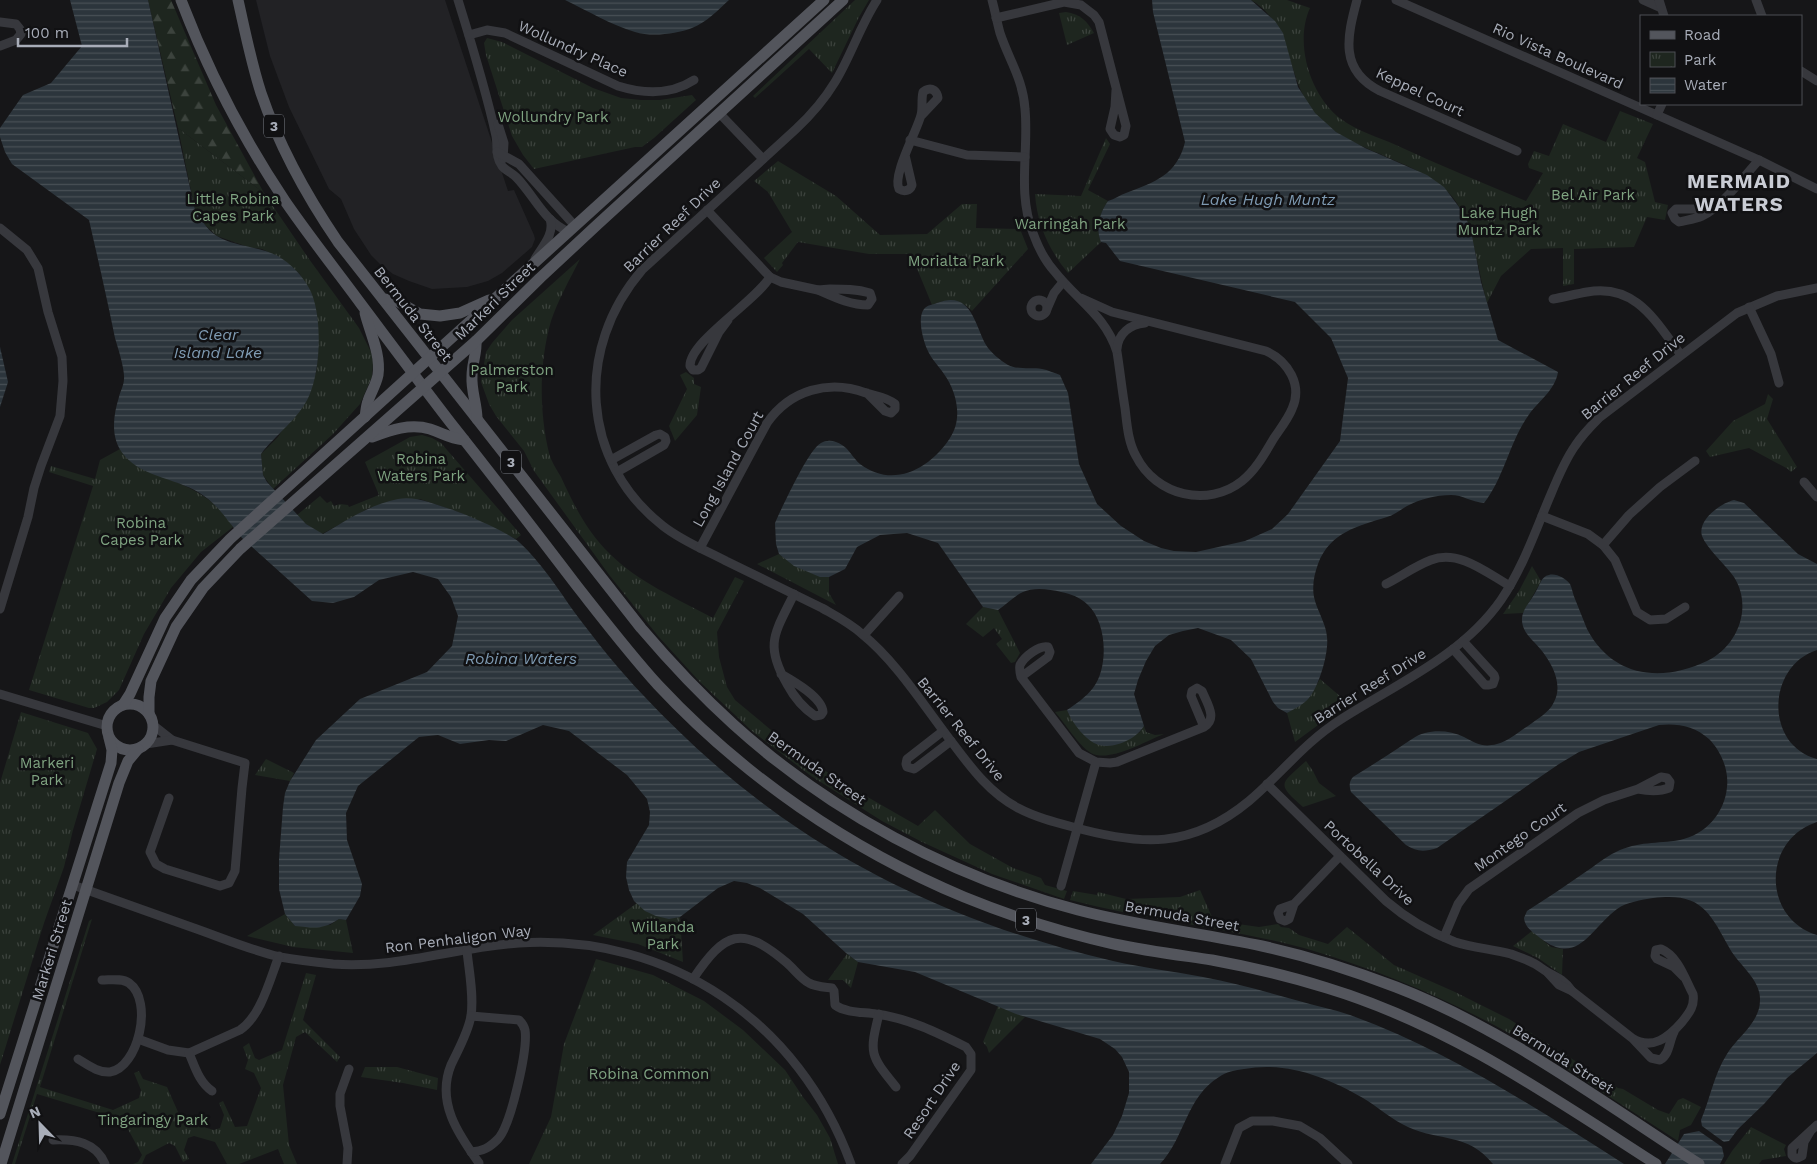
<svg xmlns="http://www.w3.org/2000/svg" width="1817" height="1164" font-family="'Work Sans',sans-serif">
<style>
.built{fill:#222225}
.forest{fill:url(#forest-firs)}
.park{fill:url(#park-tufts)}
.water{fill:url(#water-rules)}
.lines{fill:none;stroke-linecap:round;stroke-linejoin:round}
.minor{stroke:#37383d;stroke-width:9}
.major{stroke:#53555c;stroke-width:11}
.labels{text-anchor:middle;dominant-baseline:central;stroke-width:5;stroke-linejoin:round;paint-order:stroke}
.shield{fill:#111113;stroke:#7b7e86;stroke-width:1}
.shield-label{font-size:14px;font-weight:bold;fill:#a8adb8}
.street-label{font-size:15px;fill:#a8adb8;stroke:#111113}
.park-label{font-size:15px;fill:#7fa381;stroke:#111113}
.water-label{font-size:16px;font-style:italic;fill:#7f9bb3;stroke:#111113}
.district-label{font-size:20px;font-weight:bold;letter-spacing:1px;fill:#c9ccd4;stroke:#111113}
</style>
<defs>
<pattern id="forest-firs" width="22" height="20" patternUnits="userSpaceOnUse" patternTransform="scale(1.25)"><rect width="22" height="20" fill="#1e261f"/><path d="M5 1l3.5 6h-7zM16 11l3.5 6h-7z" fill="#3c433d"/></pattern>
<pattern id="park-tufts" width="24" height="20" patternUnits="userSpaceOnUse" patternTransform="scale(1.25)"><rect width="24" height="20" fill="#1e261f"/><path d="M3 7l-1-3M5 7V3M7 7l1-3M15 17l-1-3M17 17v-4M19 17l1-3" fill="none" stroke="#3c433d"/></pattern>
<pattern id="water-rules" width="6" height="5" patternUnits="userSpaceOnUse" patternTransform="scale(1.25)"><rect width="6" height="5" fill="#2c353c"/><path d="M0 2.5h6" fill="none" stroke="#485056"/></pattern>
</defs>
<rect width="100%" height="100%" fill="#161618"/>
<polygon class="built" points="256,0 445,0 508,191 514,190 534,235 535,239 532,247 502,273 488,281 467,287 432,289 409,281 393,274 381,265 371,255 354,229 341,199 329,189 289,107 270,56"/>
<polygon class="forest" points="148,0 171,0 216,105 264,193 178,128"/>
<g class="park">
<polygon points="855,0 869,0 859,17 832,73 809,49 755,98 753,96"/>
<path d="M1251 0H1287L1310 8C1294 43 1310 96 1341 119 1357 131 1378 137 1396 145 1439 165 1483 183 1526 201L1543 173 1529 168 1528 164 1534 151 1549 156 1563 124 1606 142 1620 111 1653 124 1637 158 1645 162 1655 202 1668 205 1665 220 1647 217 1634 247 1574 249V284L1563 286V248L1531 249 1501 276 1487 303C1478 271 1475 237 1460 208 1435 160 1352 157 1315 114 1286 79 1293 24 1251 0Z"/>
<path d="M1066 12C1080 14 1087 21 1094 33L1067 45 1059 13Z"/>
<polygon points="487,38 502,42 593,88 621,98 641,100 660,100 692,95 696,100 654,138 642,147 635,147 534,169 523,155 512,136 486,55 484,43"/>
<polygon points="178,128 264,193 309,259 359,328 372,354 373,363 372,377 360,404 333,434 273,489 263,475 261,454 278,437 316,373 318,353 318,326 300,274 278,257 262,249 248,247 217,236 205,225 195,210"/>
<path d="M1106 138 1110 144 1088 190 1108 201C1100 212 1095 228 1101 242L1068 273C1049 250 1037 224 1035 194L1081 196Z"/>
<path d="M778 161 836 196 880 235 927 234 962 204H977L976 228 1020 229 1028 249 972 311C962 299 946 298 932 305L911 254H869L798 242 782 263 783 265 777 272 764 258 792 232 768 192 754 181Z"/>
<path d="M580 259C570 279 558 300 551 321 539 363 539 411 549 453 551 461 557 470 561 477 574 505 587 532 610 554 638 582 678 599 713 618L735 577 744 581 717 632 719 657 727 687 735 700 782 739 838 780 918 826 935 810 970 844 1013 868 1041 878 1045 885 1067 891 1064 899 992 874 922 842 882 821 811 776 752 731 700 682 658 636 610 576 534 471 524 451 496 416 489 404 481 382 486 352 492 343 512 320Z"/>
<polygon points="686,372 694,378 694,384 701,387 697,415 675,441 669,426 687,389 680,375"/>
<polygon points="1768,394 1773,399 1767,419 1797,467 1791,472 1788,469 1749,448 1710,457 1706,451 1733,421 1765,404"/>
<polygon points="422,435 432,438 441,443 521,535 516,539 461,513 420,499 369,508 322,534 306,524 297,515 320,496 327,503 331,501 334,506 340,504 348,505 349,507 379,495 365,462 410,437"/>
<path d="M120 449C134 469 148 471 169 479 194 489 219 502 233 527L201 552 171 588 144 634 119 690 107 702 94 708H89L29 690 93 486 49 472 51 466 95 479 100 460Z"/>
<path d="M779 554C794 566 810 575 829 577V593L836 605 757 564Z"/>
<polygon points="1532,566 1541,581 1523,613 1503,614 1519,591"/>
<polygon points="983,607 998,610 1020,653 1015,662 1011,663 996,644 1002,639 994,628 983,637 966,624"/>
<polygon points="1320,679 1348,703 1295,742 1287,713 1309,698"/>
<path d="M1067 710 1070 717 1139 733 1144 726 1146 732 1155 735 1164 734C1146 741 1109 763 1091 753 1078 745 1065 723 1055 712Z"/>
<polygon points="21,712 88,733 97,749 73,830 64,867 44,923 0,1065 0,783"/>
<polygon points="266,759 294,773 290,781 255,775"/>
<path d="M1306 761 1313 771 1319 783 1336 796 1303 807C1275 783 1281 784 1306 761Z"/>
<path d="M1200 890 1212 917 1217 921 1259 927 1278 924 1281 927 1289 928 1299 935 1328 944 1347 927 1394 965 1455 992 1509 1019 1618 1088 1623 1089 1658 1110 1669 1114 1678 1100 1683 1098 1701 1107 1691 1125 1680 1130 1678 1141C1652 1124 1625 1107 1599 1090 1565 1068 1532 1045 1496 1026 1438 995 1377 970 1314 951 1234 928 1150 921 1070 900L1073 891 1097 895 1098 892 1126 899 1180 897Z"/>
<path d="M637 903C649 915 664 919 680 917L683 962 638 944 593 935Z"/>
<polygon points="285,914 295,926 330,925 339,919 346,920 353,953 293,947 247,936"/>
<polygon points="92,919 40,1087 113,1110 139,1098 141,1090 134,1073 139,1071 143,1079 167,1087 182,1121 214,1130 220,1128 224,1115 219,1103 223,1101 235,1127 247,1126 261,1088 254,1073 245,1069 248,1060 243,1047 249,1043 255,1058 259,1060 282,1050 306,973 316,975 303,1020 340,1057 337,1062 305,1032 296,1037 283,1085 289,1145 297,1164 284,1164 278,1149 239,1164 227,1164 215,1142 194,1136 188,1138 184,1150 189,1159 183,1162 175,1146 169,1143 146,1155 142,1164 133,1164 138,1162 142,1155 123,1120 37,1094 15,1164 12,1164 89,921"/>
<polygon points="1532,931 1551,947 1563,949 1562,975 1538,958 1513,946"/>
<polygon points="847,954 858,962 851,988 843,980 828,980"/>
<polygon points="596,959 653,975 704,1001 743,1030 785,1070 803,1097 817,1115 830,1138 838,1164 529,1164 551,1117 564,1044"/>
<polygon points="998,1006 1025,1017 989,1053 987,1047 983,1042"/>
<polygon points="365,1067 397,1067 438,1078 437,1090 403,1083 361,1077"/>
<polygon points="1751,1127 1786,1145 1784,1149 1786,1156 1762,1160 1759,1164 1724,1164 1732,1151"/>
</g>
<g class="water">
<path d="M70 0H148L195 210C201 219 207 230 217 236 235 247 259 246 278 256 291 264 302 275 309 288 323 313 321 370 309 396 298 420 276 434 261 454L263 475 267 482 306 524 323 534C347 520 371 504 398 499 417 496 433 504 450 509 466 514 507 532 519 542 541 562 558 589 575 613 596 641 619 670 643 695 690 745 742 791 799 829 894 893 1001 935 1113 961 1143 968 1173 971 1203 977 1235 983 1267 992 1299 1001 1316 1006 1333 1009 1350 1015 1449 1051 1536 1108 1624 1164H1493C1467 1132 1440 1142 1408 1127 1392 1120 1378 1107 1363 1098 1327 1077 1286 1061 1244 1069 1235 1070 1226 1072 1219 1077 1186 1097 1185 1138 1160 1164H1091L1113 1135 1122 1116 1129 1093V1072L1122 1057 1115 1049 1100 1039 1016 1014 915 972 858 962 846 953 803 914 760 888 747 883 734 881 718 888 680 917 669 919 656 916 645 911 634 901 629 890 626 877 627 862 649 825 650 812 647 799 627 775 569 731 543 725 506 741 489 740 460 744 438 735 419 737 358 786 346 813 347 840 362 884 360 896 346 920 339 919C322 930 315 928 295 926L285 914 279 889V859L283 807 285 793 290 781 316 740 360 699 427 672 452 646 458 616 451 597 438 579 413 572 379 580 354 597 333 603 312 601 242 538C229 523 221 508 204 496 180 478 144 479 124 455 110 439 113 416 119 397 120 392 124 385 124 379 125 370 118 348 115 338 107 299 98 259 89 220L12 164 5 152 0 137V128L23 95 51 83 82 46Z"/>
<path d="M565 0H729C718 10 707 22 692 28 676 34 652 37 635 32 611 25 588 11 565 0Z"/>
<path d="M1152 0H1251L1275 21 1283 33 1298 87 1315 113 1336 132 1365 148 1427 175 1444 187 1459 207 1470 226 1481 282 1498 340 1558 372C1555 391 1538 401 1528 416 1509 443 1504 478 1484 503 1471 502 1463 495 1451 495 1435 495 1421 499 1407 506 1400 510 1394 515 1387 517 1358 526 1330 532 1318 564 1314 575 1312 586 1314 597 1317 611 1326 623 1327 637 1329 653 1319 686 1309 698 1303 705 1294 709 1287 713L1278 708 1273 702 1251 659 1231 640 1198 628 1183 631 1169 635 1155 646 1146 661 1138 680 1134 694 1144 726C1136 739 1115 749 1099 745 1086 741 1072 723 1067 710 1076 704 1086 697 1093 688 1109 667 1107 623 1088 605 1080 597 1071 594 1061 592 1050 589 1033 587 1023 592 1014 596 1006 605 998 610L983 607 938 543 907 533 880 535 857 547 845 569 829 577H820L794 566 779 554 776 544 775 523 779 514C786 500 809 449 821 443 828 439 836 441 842 445 849 449 853 458 860 464 893 489 930 469 950 438 963 419 957 392 944 374 939 366 931 359 927 349 923 340 917 318 924 309 927 305 932 305 937 303 971 290 974 323 986 345 991 353 1000 360 1008 365 1017 370 1032 367 1042 369 1048 370 1054 373 1060 375L1068 393 1079 464 1097 504 1121 526 1144 541 1161 548 1174 551 1196 552 1245 541 1272 529 1288 514 1340 441 1348 378 1331 338 1295 302 1120 261 1106 243 1101 242C1095 228 1100 212 1108 201 1115 199 1120 195 1126 193 1155 182 1177 175 1185 142L1153 12Z"/>
<polygon points="0,347 8,382 0,407"/>
<path d="M1734 500 1744 503 1798 554 1817 564V650C1767 666 1764 745 1817 759V822C1762 840 1762 918 1817 935V1053L1787 1078 1764 1104 1738 1129 1729 1141 1724 1142 1702 1126 1701 1120C1710 1099 1714 1074 1727 1054 1738 1036 1760 1023 1760 1000 1761 980 1739 965 1730 949 1709 911 1701 892 1653 898 1641 900 1627 902 1617 909 1590 929 1578 967 1540 938 1533 932 1525 928 1524 918L1527 911C1546 899 1565 886 1584 873 1595 866 1605 857 1616 852 1638 841 1657 844 1680 840 1705 835 1725 813 1727 787 1729 770 1721 751 1709 739 1695 726 1677 723 1659 725L1579 752 1559 764 1437 848C1424 852 1417 852 1406 845L1351 792C1349 785 1349 782 1353 777 1369 767 1385 757 1400 747 1408 742 1416 735 1425 733 1437 730 1452 731 1464 737 1476 743 1482 748 1497 744 1509 741 1518 732 1528 726 1537 719 1549 713 1554 702 1563 685 1553 665 1542 651 1534 640 1521 633 1522 618 1523 608 1531 601 1535 593 1539 587 1541 576 1549 575 1556 573 1565 578 1570 584 1572 588 1573 595 1575 599 1579 609 1583 619 1587 629 1612 677 1661 683 1707 661 1738 646 1753 607 1734 577 1725 564 1707 549 1702 536 1697 520 1721 503 1734 500Z"/>
<polygon points="1699,1131 1722,1147 1724,1156 1720,1164 1665,1164 1684,1134"/>
</g>
<g class="lines">
<g class="minor">
<path d="M458 0C472 45 486 90 496 136 498 146 495 157 502 166 505 170 512 173 516 177 534 195 544 222 569 232"/>
<path d="M877 0C860 26 851 56 835 82 824 100 811 115 796 129L642 270C575 348 580 461 663 526 682 541 705 550 726 561 758 577 790 592 822 608 836 616 850 623 862 634 897 662 926 709 954 745 972 769 990 793 1018 808 1035 817 1054 822 1073 827 1141 846 1191 849 1249 801 1280 775 1305 742 1340 720 1396 684 1462 656 1501 600 1523 568 1536 529 1551 494 1558 477 1565 460 1575 446 1582 435 1590 427 1599 418L1737 313 1777 296 1817 288"/>
<path d="M992 0C995 11 997 22 1000 33 1009 60 1023 79 1025 109 1029 150 1017 193 1033 233 1038 247 1045 261 1055 272 1077 300 1106 316 1117 352 1120 371 1122 390 1125 408 1127 424 1128 442 1136 456 1156 496 1208 508 1242 481 1256 470 1265 453 1274 438 1280 429 1288 419 1292 409 1303 385 1288 361 1266 351L1112 312 1081 298"/>
<path d="M1357 0C1347 37 1339 70 1380 91L1517 151"/>
<polyline points="1396,0 1759,160 1817,189"/>
<polyline points="1643,0 1661,8"/>
<polyline points="1659,0 1664,16"/>
<polyline points="1756,0 1762,16"/>
<polyline points="996,18 1064,2 1081,5 1094,15 1099,22 1126,126 1124,135 1120,137 1114,135 1110,129 1115,107 1116,90"/>
<polyline points="0,22 16,24 20,29 21,34 16,40 0,46"/>
<path d="M469 35 487 30 505 33 618 86C644 94 671 95 694 80"/>
<polyline points="1801,71 1817,81"/>
<polyline points="720,114 763,159"/>
<polyline points="1657,115 1662,104"/>
<polyline points="498,124 504,143 503,159"/>
<polyline points="910,140 967,155 1025,157"/>
<polyline points="497,152 519,164 575,226"/>
<path d="M905 155 912 185C910 191 904 192 899 189 892 175 917 131 921 115 923 108 921 100 923 92L926 90C932 87 937 91 938 98L921 116"/>
<path d="M1711 209H1676L1672 213 1675 219 1679 222C1687 220 1695 219 1702 216 1722 207 1744 176 1759 160"/>
<polyline points="707,210 770,277 781,282 818,290"/>
<polyline points="0,228 27,250 38,268 48,312 62,357 63,381 60,416 41,466 34,488 28,517 0,609"/>
<path d="M535 259C542 247 555 234 550 219"/>
<path d="M830 289C844 289 857 289 870 293L872 299 868 305C850 305 834 297 818 290Z"/>
<path d="M1553 299C1564 297 1576 294 1587 292 1636 283 1656 322 1681 355"/>
<circle cx="1039" cy="308" r="8"/>
<polyline points="1749,307 1771,354 1779,383"/>
<polyline points="1047,309 1054,293 1063,282"/>
<path d="M728 320 719 332 701 368 698 370H693L690 366C689 342 756 301 770 277"/>
<path d="M1117 349C1118 334 1130 324 1145 323"/>
<polyline points="611,460 656,435 660,434 665,437 666,441 664,445 617,472"/>
<polyline points="1804,482 1817,497"/>
<polyline points="1542,516 1588,534 1603,545 1615,560 1637,612 1650,620 1666,619 1685,607"/>
<polyline points="1603,545 1629,515 1660,487 1695,461"/>
<path d="M700 548 767 423C790 390 829 379 866 393 876 396 887 397 895 404V409L891 413 885 411 867 393"/>
<path d="M1386 584C1400 577 1415 566 1431 560 1459 549 1487 573 1510 586"/>
<polyline points="864,635 899,596"/>
<polyline points="1453,649 1485,685 1489,685 1493,684 1495,678 1494,675 1463,641"/>
<path d="M781 674C793 681 822 697 823 712L821 715 815 716C803 708 794 697 787 684 764 644 775 633 794 594"/>
<path d="M1021 677 1048 657 1050 652 1048 647C1039 645 1024 657 1020 665 1019 669 1020 673 1021 677L1079 753 1096 762 1110 763 1117 762 1204 727 1191 696 1192 691 1197 688 1202 691C1207 703 1218 719 1204 727"/>
<polyline points="0,694 107,726"/>
<polyline points="153,725 172,740 245,763 242,788 235,871 229,883 220,886 165,869 156,864 150,852 169,798"/>
<polyline points="943,731 907,759 906,764 907,767 914,769 917,767 951,741"/>
<polyline points="146,744 172,740"/>
<path d="M1267 784 1386 901C1407 919 1429 932 1455 942 1473 948 1493 949 1511 954 1518 957 1526 959 1533 963 1538 965 1543 970 1549 973 1559 978 1565 981 1572 991"/>
<path d="M73 885C112 899 152 913 191 927 220 937 250 950 280 957 298 960 315 962 333 964 396 969 457 947 519 943 672 934 799 1022 851 1164"/>
<polyline points="1061,886 1096,762"/>
<polyline points="1294,904 1289,919 1285,921 1280,919 1278,913 1280,909 1294,904 1340,856"/>
<path d="M1444 937 1458 904 1469 889 1578 813 1604 800 1638 789 1661 777 1667 778 1670 782 1669 788C1659 792 1648 791 1638 789"/>
<path d="M467 951C469 971 474 995 471 1016 468 1033 458 1050 451 1065 436 1102 458 1134 479 1163"/>
<path d="M1548 973 1559 985 1572 991 1632 1038C1652 1051 1669 1037 1682 1022 1689 1013 1695 1006 1693 994 1685 979 1678 956 1661 949L1656 950 1655 956 1657 959 1674 967 1684 977"/>
<path d="M693 979C725 932 741 924 787 963 794 969 801 979 809 983 816 987 824 987 832 988L834 991 835 1005C846 1013 863 1012 876 1014 908 1018 938 1033 966 1047L971 1054V1070L910 1156 902 1164"/>
<path d="M879 1014C869 1054 870 1055 896 1087"/>
<path d="M138 1039 168 1050 189 1053 240 1030C261 1016 270 979 279 956"/>
<path d="M1634 1040 1651 1058 1660 1060C1670 1054 1669 1041 1674 1032"/>
<path d="M189 1053C195 1067 199 1082 212 1091"/>
<path d="M78 1059C88 1065 98 1073 110 1072 138 1068 154 1001 129 983 122 978 111 980 102 980"/>
<path d="M1810 1132 1804 1142 1802 1156C1797 1159 1795 1159 1792 1155V1148L1817 1125"/>
<path d="M53 1140C75 1139 96 1142 105 1164"/>
<path d="M471 1152C483 1151 489 1148 498 1139 511 1125 528 1049 525 1030 524 1026 522 1023 519 1020L471 1016"/>
<polyline points="347,1164 348,1148 340,1106 340,1094 349,1069"/>
<polyline points="1225,1164 1239,1128 1252,1121 1273,1121 1300,1126 1320,1138 1348,1164"/>
</g>
<g class="major">
<path d="M181 0C208 71 243 138 285 201 309 236 336 270 361 304 391 344 420 383 450 422 493 476 535 531 577 586 603 619 629 653 658 685 743 776 849 849 964 897 1013 917 1063 933 1114 944 1147 951 1179 955 1212 960 1250 967 1289 976 1327 988 1449 1025 1550 1096 1656 1164"/>
<path d="M238 0C245 31 251 62 261 93 279 146 306 195 338 242L641 628C670 662 700 694 733 724 830 812 951 877 1078 910 1138 926 1201 933 1262 946 1308 956 1352 970 1396 987 1505 1029 1601 1101 1699 1164"/>
<polyline points="383,299 395,300 420,314 440,316 460,313 489,300"/>
<path d="M476 341C477 353 472 363 472 376 471 391 477 404 477 419"/>
<path d="M365 417C366 412 366 406 368 401 371 392 376 385 378 375 381 354 370 333 365 313"/>
<path d="M372 437C391 430 410 423 430 429 445 434 448 438 464 440"/>
<circle cx="130" cy="727" r="23"/>
<polyline points="123,705 130,694 165,618 191,580 230,539 824,0"/>
<polyline points="149,714 149,697 151,681 176,627 203,588 240,549 476,341 540,278 598,224 843,0"/>
<polyline points="0,1114 111,763 112,750 109,738"/>
<polyline points="1,1164 119,783 128,761 138,749"/>
</g>
</g>
<g class="labels">
<g class="shield">
<rect x="264" y="114.5" width="20" height="23" rx="4"/>
<rect x="501" y="450.5" width="20" height="23" rx="4"/>
<rect x="1016" y="908.5" width="20" height="23" rx="4"/>
</g>
<g class="shield-label">
<text x="274" y="126">3</text>
<text x="511" y="462">3</text>
<text x="1026" y="920">3</text>
</g>
<g class="street-label">
<text transform="translate(573 49) rotate(24)">Wollundry Place</text>
<text transform="translate(1558 56) rotate(24)">Rio Vista Boulevard</text>
<text transform="translate(1420 92) rotate(25)">Keppel Court</text>
<text transform="translate(672 225) rotate(-44)">Barrier Reef Drive</text>
<text transform="translate(495 301) rotate(-44)">Markeri Street</text>
<text transform="translate(413 314) rotate(52)">Bermuda Street</text>
<text transform="translate(1633 376) rotate(-39)">Barrier Reef Drive</text>
<text transform="translate(728 469) rotate(-61)">Long Island Court</text>
<text transform="translate(1370 686) rotate(-32)">Barrier Reef Drive</text>
<text transform="translate(961 729) rotate(51)">Barrier Reef Drive</text>
<text transform="translate(817 768) rotate(35)">Bermuda Street</text>
<text transform="translate(1520 837) rotate(-35)">Montego Court</text>
<text transform="translate(1369 863) rotate(43)">Portobella Drive</text>
<text transform="translate(1182 916) rotate(10)">Bermuda Street</text>
<text transform="translate(458 939) rotate(-7)">Ron Penhaligon Way</text>
<text transform="translate(52 950) rotate(-73)">Markeri Street</text>
<text transform="translate(1563 1059) rotate(32)">Bermuda Street</text>
<text transform="translate(932 1100) rotate(-56)">Resort Drive</text>
</g>
<g class="park-label">
<text x="553" y="117">Wollundry Park</text>
<text x="1593" y="195">Bel Air Park</text>
<text x="233" y="199">Little Robina<tspan x="233" dy="17">Capes Park</tspan></text>
<text x="1499" y="213">Lake Hugh<tspan x="1499" dy="17">Muntz Park</tspan></text>
<text x="1070" y="224">Warringah Park</text>
<text x="956" y="261">Morialta Park</text>
<text x="512" y="370">Palmerston<tspan x="512" dy="17">Park</tspan></text>
<text x="421" y="459">Robina<tspan x="421" dy="17">Waters Park</tspan></text>
<text x="141" y="523">Robina<tspan x="141" dy="17">Capes Park</tspan></text>
<text x="47" y="763">Markeri<tspan x="47" dy="17">Park</tspan></text>
<text x="663" y="927">Willanda<tspan x="663" dy="17">Park</tspan></text>
<text x="649" y="1074">Robina Common</text>
<text x="153" y="1120">Tingaringy Park</text>
</g>
<g class="water-label">
<text x="1268" y="199">Lake Hugh Muntz</text>
<text x="218" y="334">Clear<tspan x="218" dy="18">Island Lake</tspan></text>
<text x="521" y="658">Robina Waters</text>
</g>
<g class="district-label">
<text x="1739" y="181">MERMAID<tspan x="1739" dy="23">WATERS</tspan></text>
</g>
</g>
<rect x="1640" y="15" width="162" height="90" fill="#111113" stroke="#4d4f55"/>
<rect x="1650" y="31" width="25" height="8" fill="#53555c" stroke="#4d4f55"/>
<text x="1684" y="40" font-size="15" fill="#a8adb8">Road</text>
<rect x="1650" y="52" width="25" height="15" fill="url(#park-tufts)" stroke="#4d4f55"/>
<text x="1684" y="65" font-size="15" fill="#a8adb8">Park</text>
<rect x="1650" y="78" width="25" height="15" fill="url(#water-rules)" stroke="#4d4f55"/>
<text x="1684" y="90" font-size="15" fill="#a8adb8">Water</text>
<g transform="translate(40 1124) rotate(337)" stroke="#111113" stroke-width="4" paint-order="stroke">
<path d="M0-4L9 19L0 12L-9 19Z" fill="#a8adb8"/>
<text y="-8" font-size="14" font-weight="bold" text-anchor="middle" fill="#a8adb8">N</text>
</g>
<path d="M18 38v8h109v-8" fill="none" stroke="#a8adb8" stroke-width="2.5"/>
<text x="25" y="38" font-size="15" fill="#a8adb8" stroke="#111113" stroke-width="4" paint-order="stroke">100 m</text>
</svg>
